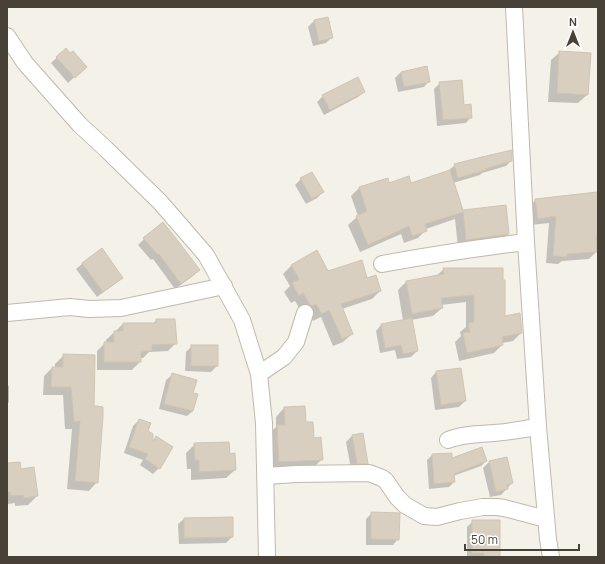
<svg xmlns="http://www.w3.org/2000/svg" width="605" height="564" font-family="Manrope,sans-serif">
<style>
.shadow{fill:#0003}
.building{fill:#d9cfc1;stroke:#d1c4b1}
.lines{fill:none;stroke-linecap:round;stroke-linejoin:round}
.minor-casing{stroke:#c0b9ab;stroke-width:18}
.minor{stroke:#fff;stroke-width:16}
</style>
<rect width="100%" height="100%" fill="#f4f1e9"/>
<g class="shadow">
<polygon points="327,18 332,37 326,43 313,46 308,27 314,21"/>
<polygon points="66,49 80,72 68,83 51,63"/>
<polygon points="560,52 587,95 578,103 548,102 551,60"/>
<polygon points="401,72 429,81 424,87 398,92 395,78"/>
<polygon points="440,83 463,106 471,117 466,123 437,126 434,89"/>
<polygon points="364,92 358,97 324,115 317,102 323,96"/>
<polygon points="511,161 506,166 482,173 480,175 453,183 462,211 508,234 500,242 458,248 455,219 426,229 426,230 418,238 404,243 401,234 360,252 348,225 358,216 351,196 359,188 387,180 389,184 411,184 450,172 449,170 455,165"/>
<polygon points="301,179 323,192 317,198 306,204 295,185"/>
<polygon points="536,200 598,210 598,239 596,241 596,252 589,259 562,261 558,264 546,263 549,223 531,225 528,207"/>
<polygon points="144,239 199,270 193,276 175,289 153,259 151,260 138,245"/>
<polygon points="101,250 122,278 116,283 97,297 76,269 82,264"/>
<polygon points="291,266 367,279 380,291 372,299 342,309 352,334 343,342 333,346 321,317 313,321 308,311 302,313 295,301 291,303 284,292 290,286 283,274"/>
<polygon points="444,269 504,317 521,333 513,341 502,343 502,345 494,353 459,361 455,342 461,336 460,332 466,327 466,302 441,305 442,308 433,316 411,320 417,351 411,357 397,359 395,350 380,353 376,331 381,325 403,321 398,290 406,282 436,276"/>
<polygon points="156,320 176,343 168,351 149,352 143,358 140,358 140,362 132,370 97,370 97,351 105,343 106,343 106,340 123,324 153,324"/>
<polygon points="192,346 217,366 211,372 185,371 186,352"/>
<polygon points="64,355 93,407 97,482 89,491 67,489 72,429 65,429 63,395 43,395 44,376 52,368 55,368 55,364"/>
<polygon points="436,372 465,401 459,407 435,410 431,378"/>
<polygon points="172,375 192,394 193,411 187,416 159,409 166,380"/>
<polygon points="7,386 9,386 9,402 7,404"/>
<polygon points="284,408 306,423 322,459 313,468 270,470 268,435 276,427 276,417"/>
<polygon points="139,420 152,441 156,437 159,468 153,474 140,465 143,460 124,453 133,426"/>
<polygon points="362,435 367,463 362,469 351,469 346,442 352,436"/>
<polygon points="195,444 229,455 235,470 226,478 191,480 191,469 187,469 186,453"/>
<polygon points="432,455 452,460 486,461 481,466 453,476 454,482 449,487 429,489 427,460"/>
<polygon points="507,458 512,483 501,495 490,497 483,468 489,462"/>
<polygon points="7,464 20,470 37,496 28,505 15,506 15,503 7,504"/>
<polygon points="372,513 398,539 393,545 366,545 366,519"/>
<polygon points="232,518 232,537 226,543 179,544 178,524 184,519"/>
<polygon points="473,521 498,557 467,557 467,527"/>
</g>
<g class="building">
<polygon points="328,17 333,38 319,41 314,20"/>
<polygon points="66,48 70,53 73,51 87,67 75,78 56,57"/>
<polygon points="559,51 591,53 588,95 557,93"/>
<polygon points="427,66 430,82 404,87 401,72"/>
<polygon points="358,77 365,92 330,110 322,95"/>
<polygon points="462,80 464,105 471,104 472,118 443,120 439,82"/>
<polygon points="512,150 512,161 485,169 486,170 458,178 454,164 482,157"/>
<polygon points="450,170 463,210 506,205 509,234 466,240 463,212 425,224 427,231 412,236 409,226 368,245 356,216 367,211 359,187 388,178 389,183 409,176 411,183"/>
<polygon points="312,172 324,192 312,199 300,178"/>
<polygon points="597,192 598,201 598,237 596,237 597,252 567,254 567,257 553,256 556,216 538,219 535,199"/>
<polygon points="163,222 178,241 200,270 181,284 159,254 158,255 143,238"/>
<polygon points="102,248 123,278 103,292 82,263"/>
<polygon points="317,250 328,271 362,260 367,278 376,275 381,291 341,304 353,334 342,339 329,310 322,314 316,304 312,306 310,305 303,293 299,296 292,283 299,279 291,265"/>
<polygon points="443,268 503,268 503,280 505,280 505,316 520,313 522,333 502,337 503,345 467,353 463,333 470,332 468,323 474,322 474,295 441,298 443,308 412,314 406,281 444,274"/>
<polygon points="412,318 418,351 403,354 401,345 385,348 381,324"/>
<polygon points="156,319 175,319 177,344 152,345 152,351 141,351 141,362 104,362 104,342 114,342 114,331 123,331 123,323 156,323"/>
<rect x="191" y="345" width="27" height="21"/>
<polygon points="63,354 95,355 94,406 97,406 103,407 103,416 98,483 75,481 80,421 74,422 71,387 51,387 52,367 63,367"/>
<polygon points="461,368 466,401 441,405 436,371"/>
<polygon points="172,373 197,380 193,393 198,394 193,411 164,404"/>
<polygon points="305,406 306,422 313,422 314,438 321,437 323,460 279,462 277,425 285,425 284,407"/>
<polygon points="139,419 151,423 148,431 153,434 153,441 154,441 156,436 173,447 160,469 145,459 148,454 129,447"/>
<polygon points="363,433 368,464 357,464 352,435"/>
<polygon points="229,442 230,454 235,453 236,470 199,472 199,460 195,460 194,443"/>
<polygon points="482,447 487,461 454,474 455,482 434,484 432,454 452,453 452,458"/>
<polygon points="507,457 513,483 507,485 508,489 496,492 489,461"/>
<polygon points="20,462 21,469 34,467 38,496 24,498 23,495 11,496 10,492 7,492 7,463"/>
<polygon points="371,512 400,513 399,540 371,539"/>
<polygon points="233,517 233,537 184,538 184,518"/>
<polygon points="472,520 500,520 500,557 484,557 484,553 472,553"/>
</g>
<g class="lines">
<defs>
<g id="minor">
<polyline points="514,7 526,242 538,427 548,539 551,557"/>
<polyline points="7,36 25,63 80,125 106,149 160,202 206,255 242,320 259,374 264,423 267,557"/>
<path d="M382 264C430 255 477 248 526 242"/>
<polyline points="7,313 70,307 89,309 121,308 224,286"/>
<polyline points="259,374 284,357 296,342 305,313"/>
<path d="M448 440C462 434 479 434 494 433 509 432 523 429 538 427"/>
<polyline points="266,476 296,474 369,473 382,478 386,481 397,497 405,505 424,516 437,517 460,511 483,507 497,507 504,508 546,519"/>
</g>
</defs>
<use href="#minor" class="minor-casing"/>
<use href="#minor" class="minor"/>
</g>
<rect width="605" height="564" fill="none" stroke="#484137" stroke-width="16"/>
<g transform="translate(573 32)" stroke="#ffffff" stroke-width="3" paint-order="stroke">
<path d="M0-3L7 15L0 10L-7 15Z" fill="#484137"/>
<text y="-6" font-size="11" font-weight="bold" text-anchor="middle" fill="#484137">N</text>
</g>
<path d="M465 544v6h114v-6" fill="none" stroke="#484137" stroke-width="2"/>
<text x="471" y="544" font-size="12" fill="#484137" stroke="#ffffff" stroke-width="3" paint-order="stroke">50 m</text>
</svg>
